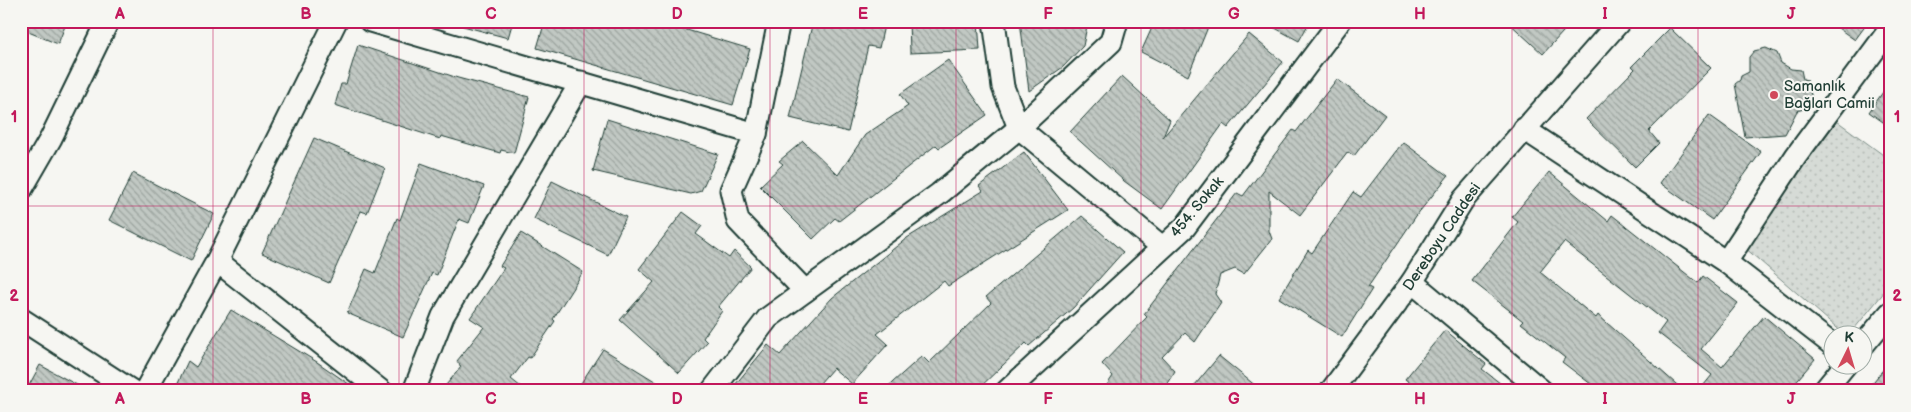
<svg xmlns="http://www.w3.org/2000/svg" width="1911" height="412" font-family="'Balsamiq Sans',sans-serif">
<style>
.park{fill:url(#park-dots);stroke:#7a8c85}
.building{fill:url(#building-back-hatch);stroke:#1f3d34}
.lines{fill:none;stroke-linecap:round;stroke-linejoin:round}
.minor-casing{stroke:#1f3d34;stroke-width:25}
.minor{stroke:#f6f6f2;stroke-width:21}
.grid{fill:none;stroke:#c2185b;stroke-width:1;stroke-opacity:0.55}
.poi-dot{fill:#d1495b;stroke:#f6f6f2;stroke-width:2}
.labels{text-anchor:middle;dominant-baseline:central;stroke-width:4;stroke-linejoin:round;paint-order:stroke}
.poi-label{font-size:15px;fill:#1f3d34;stroke:#f6f6f2;text-anchor:start}
.street-label{font-size:15px;fill:#1f3d34;stroke:#f6f6f2}
.neatline{fill:none;stroke:#c2185b;stroke-width:2}
.grid-label{font-size:16px;text-anchor:middle;font-weight:bold;fill:#c2185b}
</style>
<defs>
<pattern id="park-dots" width="8" height="8" patternUnits="userSpaceOnUse" patternTransform="scale(1.25)"><rect width="8" height="8" fill="#d6dbd6"/><path d="M2 2h.1M6 6h.1" fill="none" stroke="#b7bdb8" stroke-width="1.8" stroke-linecap="round"/></pattern>
<pattern id="building-back-hatch" width="6" height="6" patternUnits="userSpaceOnUse" patternTransform="scale(1.25)"><rect width="6" height="6" fill="#c1c8c3"/><path d="M-1 5l2 2M0 0l6 6M5-1l2 2" fill="none" stroke="#9ca49f"/></pattern>
</defs>
<rect width="100%" height="100%" fill="#f6f6f2"/>
<filter id="ink" filterUnits="userSpaceOnUse"><feTurbulence type="fractalNoise" baseFrequency=".02" numOctaves="2"/><feDisplacementMap in="SourceGraphic" scale="10" xChannelSelector="R" yChannelSelector="G"/><feConvolveMatrix kernelMatrix="1 2 1 2 8 2 1 2 1" color-interpolation-filters="sRGB"/></filter>
<g filter="url(#ink)">
<polygon class="park" points="1837,121 1890,160 1890,285 1850,334 1844,334 1744,247"/>
<g class="building">
<polygon points="21,21 67,21 58,44 21,29"/>
<polygon points="463,21 513,21 508,38 463,26"/>
<polygon points="545,21 668,21 667,24 750,49 733,105 537,48"/>
<polygon points="813,21 885,21 879,48 868,46 848,132 790,118"/>
<polygon points="909,21 978,21 980,50 910,53"/>
<polygon points="1020,21 1088,21 1083,46 1063,67 1029,91"/>
<polygon points="1155,21 1195,21 1208,27 1188,76 1141,52"/>
<polygon points="1262,21 1310,21 1299,41"/>
<polygon points="1507,21 1573,21 1543,54"/>
<polygon points="1828,21 1869,21 1855,40"/>
<polygon points="1670,28 1711,68 1649,131 1659,143 1635,167 1586,119 1635,69 1632,66"/>
<polygon points="1249,34 1283,62 1228,128 1223,124 1162,209 1124,181 1070,132 1122,76 1170,120 1163,137"/>
<polygon points="358,45 458,78 529,97 514,153 501,150 500,153 441,136 440,139 335,105 341,84 346,84"/>
<polygon points="1766,48 1777,53 1781,63 1791,69 1801,70 1803,79 1807,80 1814,106 1797,111 1785,134 1745,137 1735,84 1740,80 1741,76 1749,72 1749,57 1754,51"/>
<polygon points="948,60 987,115 939,148 936,145 839,221 835,218 813,239 760,186 783,164 779,161 803,141 838,175 865,135 908,106 900,94"/>
<polygon points="1337,79 1385,115 1354,156 1348,152 1300,215 1269,191 1269,231 1272,239 1244,274 1235,269 1220,275 1215,294 1221,303 1195,342 1185,333 1162,357 1175,371 1162,391 1103,391 1113,376 1102,364 1147,317 1144,314 1237,193 1243,196 1293,130 1296,132"/>
<polygon points="1890,82 1890,127 1869,112"/>
<polygon points="1709,115 1761,152 1712,220 1660,183"/>
<polygon points="607,119 718,154 701,191 691,194 593,171"/>
<polygon points="314,138 385,168 367,213 361,211 329,283 262,253"/>
<polygon points="1403,142 1448,176 1416,216 1368,287 1372,289 1342,337 1279,298 1308,250 1312,253 1353,192 1361,197"/>
<polygon points="1024,152 1068,210 948,286 944,281 877,334 888,344 852,384 833,368 813,391 730,391 768,345 780,355 832,298 907,238 983,191 979,186"/>
<polygon points="421,163 484,186 469,223 459,219 437,275 432,273 403,337 347,313 366,269 375,273 397,218 400,220"/>
<polygon points="1549,172 1608,221 1612,215 1698,283 1703,276 1738,303 1701,349 1722,367 1764,316 1815,359 1788,391 1699,391 1712,375 1658,333 1666,322 1564,242 1540,272 1596,318 1598,315 1684,391 1600,391 1562,362 1565,358 1521,323 1523,321 1472,281 1518,222 1512,217"/>
<polygon points="133,173 214,214 191,261 109,220"/>
<polygon points="552,181 626,217 608,255 534,219"/>
<polygon points="683,212 702,226 696,234 729,258 734,251 751,267 718,307 722,311 703,338 707,342 679,373 620,320 654,282 639,269"/>
<polygon points="1082,216 1123,252 1073,308 1029,346 1026,343 976,391 883,391 922,356 929,363 991,303 986,297"/>
<polygon points="521,233 583,272 553,319 555,321 530,358 528,357 511,379 526,391 441,391 461,367 457,361 484,327 470,318 504,268 500,266"/>
<polygon points="231,310 317,362 359,391 174,391 188,361 196,367"/>
<polygon points="1445,330 1486,364 1482,369 1510,391 1420,391 1405,379"/>
<polygon points="603,349 671,391 576,391"/>
<polygon points="1219,356 1262,391 1190,391"/>
<polygon points="1890,361 1890,391 1866,391"/>
<polygon points="40,365 88,391 26,391"/>
</g>
<g class="lines">
<defs>
<g id="minor">
<polyline points="370,21 756,134 779,21"/>
<polyline points="994,21 1003,87 1019,128 1162,247"/>
<polyline points="1524,129 1726,262 1834,346"/>
<polyline points="756,134 731,190 738,221 805,291"/>
<polyline points="21,190 51,138 108,21"/>
<polyline points="217,261 381,391"/>
<polyline points="1726,262 1796,156 1890,29"/>
<polyline points="1412,282 1542,391"/>
<polyline points="21,319 132,391"/>
<polyline points="1864,344 1890,313"/>
<polyline points="145,391 217,261 336,21"/>
<polyline points="414,391 443,316 581,82"/>
<polyline points="712,391 768,318 939,194 1019,128 1111,42 1117,21"/>
<polyline points="1007,391 1185,227 1340,21"/>
<polyline points="1331,391 1412,282 1463,200 1620,21"/>
<polyline points="1824,391 1846,364"/>
</g>
</defs>
<use href="#minor" class="minor-casing"/>
<use href="#minor" class="minor"/>
</g>
</g>
<path class="grid" d="M213 21V391M399 21V391M584 21V391M770 21V391M956 21V391M1141 21V391M1327 21V391M1512 21V391M1698 21V391M21 206H1890"/>
<circle class="poi-dot" cx="1774" cy="95" r="5"/>
<g class="labels">
<g class="poi-label">
<text x="1784" y="86">Samanlık<tspan x="1784" dy="17">Bağları Camii</tspan></text>
</g>
<g class="street-label">
<text transform="translate(1197 207) rotate(-50)">454. Sokak</text>
<text transform="translate(1442 237) rotate(-56)">Dereboyu Caddesi</text>
</g>
</g>
<rect width="1911" height="412" fill="none" stroke="#f6f6f2" stroke-width="55"/>
<g transform="translate(1848 350) rotate(5)"><circle r="24" fill="#f6f6f2" stroke="#a0aca6"/>
<path d="M0-4L9 19L0 12L-9 19Z" fill="#d1495b"/>
<text y="-8" font-size="14" font-weight="bold" text-anchor="middle" fill="#1f3d34">K</text>
</g>
<rect x="28" y="28" width="1856" height="356" class="neatline"/>
<g class="grid-label">
<text x="120" y="19">A</text>
<text x="306" y="19">B</text>
<text x="491" y="19">C</text>
<text x="677" y="19">D</text>
<text x="863" y="19">E</text>
<text x="1048" y="19">F</text>
<text x="1234" y="19">G</text>
<text x="1420" y="19">H</text>
<text x="1605" y="19">I</text>
<text x="1791" y="19">J</text>
<text x="14" y="122">1</text>
<text x="1897" y="122">1</text>
<text x="14" y="301">2</text>
<text x="1897" y="301">2</text>
<text x="120" y="404">A</text>
<text x="306" y="404">B</text>
<text x="491" y="404">C</text>
<text x="677" y="404">D</text>
<text x="863" y="404">E</text>
<text x="1048" y="404">F</text>
<text x="1234" y="404">G</text>
<text x="1420" y="404">H</text>
<text x="1605" y="404">I</text>
<text x="1791" y="404">J</text>
</g>
</svg>
